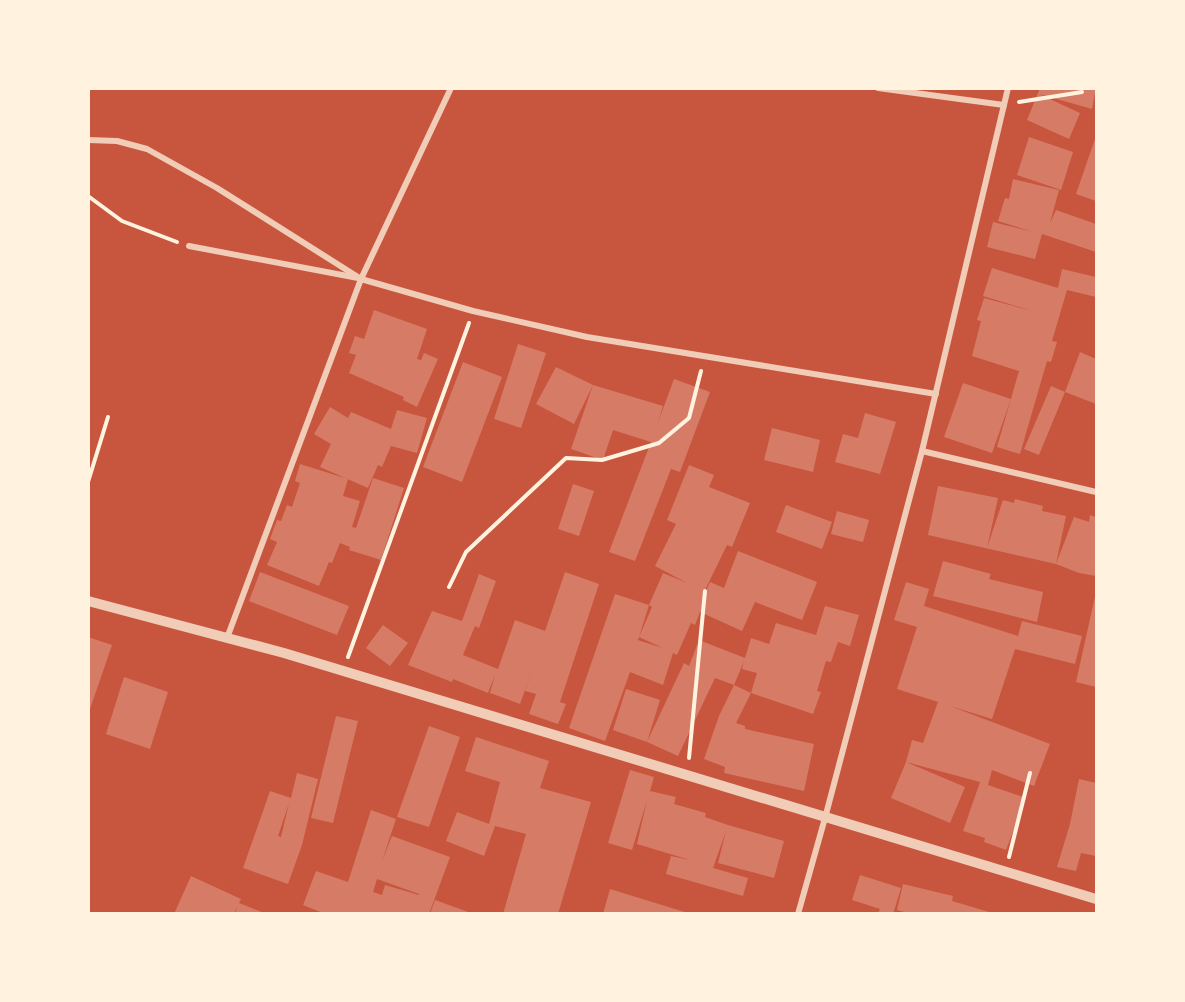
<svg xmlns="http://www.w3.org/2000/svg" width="1185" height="1002" font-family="'IBM Plex Sans',sans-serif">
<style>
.building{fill:#d67c66;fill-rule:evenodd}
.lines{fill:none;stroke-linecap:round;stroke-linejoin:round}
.path{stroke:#fff3e0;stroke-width:4}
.minor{stroke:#f1ccb7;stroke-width:6}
.tertiary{stroke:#f1ccb7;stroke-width:10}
</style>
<rect width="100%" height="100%" fill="#c8553d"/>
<g class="building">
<polygon points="1040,88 1096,88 1092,109 1039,94 1080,113 1069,139 1027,120"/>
<polygon points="1096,136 1096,201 1076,194"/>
<polygon points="1029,137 1073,152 1061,190 1017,175"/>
<polygon points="1013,179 1059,190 1050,223 1056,210 1096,224 1096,252 1042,234 1035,259 987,247 993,222 1033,232 998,221 1005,198 1009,199"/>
<polygon points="992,268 1058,288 1062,269 1096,277 1096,297 1067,290 1052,341 1057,342 1051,362 1047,361 1020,454 997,447 1019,371 972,356 981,321 977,320 984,298 1032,311 983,296"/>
<polygon points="374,310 427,329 417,359 421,360 424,353 438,359 417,407 403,400 404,397 349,373 356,355 349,353 355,336 364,339"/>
<polygon points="518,344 546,353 521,428 494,419"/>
<polygon points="1080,352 1096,359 1096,404 1065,392"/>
<polygon points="463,362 502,377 462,482 423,467"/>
<polygon points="556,367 593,385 574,424 536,404"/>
<polygon points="674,379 710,392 680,472 671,469 635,561 609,552 651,442 613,430 603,460 571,449 593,385 663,406 657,425"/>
<polygon points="963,383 1011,399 992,453 944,437"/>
<polygon points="1051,386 1065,392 1039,455 1024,449"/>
<polygon points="330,407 348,418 351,412 391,429 397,410 427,418 417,453 391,446 382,467 378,465 368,488 320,467 331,444 314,434"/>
<polygon points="865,413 896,422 880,474 835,462 843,434 858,438"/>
<polygon points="772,428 820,440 813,472 764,460"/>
<polygon points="300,464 348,479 343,496 360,501 352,527 356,528 373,478 404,488 381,560 349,550 350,547 340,543 332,563 329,562 319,586 267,565 277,542 270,539 277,520 281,521 287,505 292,507 300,483 295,481"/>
<path d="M689 465 714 475 709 487 750 503 732 547 727 545 705 590 706 591 710 582 724 588 738 551 817 582 802 620 755 602 742 631 700 612 695 625 691 623 677 655 673 653 663 685 630 672 605 741 569 728 615 594 649 605 663 573 687 583 655 566 676 524 667 520ZM649 605 652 607 639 637ZM625 636 638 640 639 637 663 648Z"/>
<polygon points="573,484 594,491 579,536 558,529"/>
<polygon points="938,486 998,498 987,548 1003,500 1014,503 1015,499 1043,506 1042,511 1066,516 1056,564 928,535"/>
<polygon points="786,505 832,522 822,549 776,532"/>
<polygon points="837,511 869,520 863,542 831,534"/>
<polygon points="1090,515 1096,517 1096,576 1079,573 1056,564 1074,517 1089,522"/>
<polygon points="943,561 991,574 989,579 1043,592 1037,622 933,596"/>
<polygon points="260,572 349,606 337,635 249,601"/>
<polygon points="565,572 599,584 560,702 566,704 558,724 529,714 536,694 525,691 533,668 520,704 490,693 495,675 488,693 453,679 452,682 408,665 432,611 462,621 479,574 496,581 479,628 475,626 463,655 498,669 515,620 545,631"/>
<polygon points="906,582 929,589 924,606 1018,636 1022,621 1082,636 1075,664 1015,649 992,719 950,706 1050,744 1034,786 992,770 988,785 1026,798 1006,850 984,842 985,838 963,831 980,782 906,762 965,787 950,823 891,798 906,762 912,740 923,743 938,702 897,689 917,627 894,620"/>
<polygon points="1096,592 1096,687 1076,682"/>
<polygon points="825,606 859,615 850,646 838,642 831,662 826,661 817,691 821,692 813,714 751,693 757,673 742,669 744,661 734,685 715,678 678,756 647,742 684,663 689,666 699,640 745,658 751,638 769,644 776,623 816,635"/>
<polygon points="383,625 408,643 390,666 366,648"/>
<polygon points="88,637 112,645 89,712 88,712"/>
<polygon points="124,677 168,692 150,749 106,734"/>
<polygon points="734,685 751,693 736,723 745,726 745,729 814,744 804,791 724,773 725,767 704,759 719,716"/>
<polygon points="626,689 660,700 647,742 613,730"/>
<polygon points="336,716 358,721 333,823 311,818"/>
<polygon points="429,726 460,737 429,827 397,817"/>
<polygon points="476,737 549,761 540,788 591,802 558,914 503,914 526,834 495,826 484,856 446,841 457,812 489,824 500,782 465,771"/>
<polygon points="630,770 654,777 650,791 676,797 674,804 706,813 705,817 728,825 784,841 774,878 718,863 726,831 713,868 748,878 743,896 666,874 671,856 690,860 637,844 647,800 632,850 608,843"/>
<path d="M297 773 318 779 302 845 288 884 243 868 270 791 291 798ZM289 803 281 837 278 836Z"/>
<polygon points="1079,779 1096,783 1096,856 1081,853 1076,871 1057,867 1070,824"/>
<path d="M371 810 396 819 382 861 392 836 450 857 429 914H325L303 905 316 871 348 882ZM377 879 419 894V895L385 885 382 895 373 892Z"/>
<polygon points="860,875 901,888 893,914 878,914 880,909 852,900"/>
<polygon points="191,876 241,899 239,903 267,914 235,914 237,906 234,914 174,914"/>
<polygon points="903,884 953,896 952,901 996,914 911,914 897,910"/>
<polygon points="610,889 688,913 688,914 603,914"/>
<polygon points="435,900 471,913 471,914 430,914"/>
</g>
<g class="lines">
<g class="path">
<polyline points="1019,102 1082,92"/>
<polyline points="88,196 122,221 177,242"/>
<polyline points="88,482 108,417"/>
<polyline points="449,587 466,552 566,458 602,460 659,443 689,418 701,371"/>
<polyline points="348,657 469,323"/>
<polyline points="689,758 705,591"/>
<polyline points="1009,857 1030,773"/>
</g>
<g class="minor">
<polyline points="878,88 1004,105"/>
<polyline points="88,140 117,141 147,149 217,188 361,279 473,311 587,337 936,394"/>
<polyline points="189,246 358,278"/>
<polyline points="922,451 1096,492"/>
<polyline points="227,638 361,279 451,88"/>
<polyline points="798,914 825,818 922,451 1008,88"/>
</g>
<polyline class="tertiary" points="88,601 284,653 1096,899"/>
</g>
<rect width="1185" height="1002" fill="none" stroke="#fff3e0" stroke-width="180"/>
</svg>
